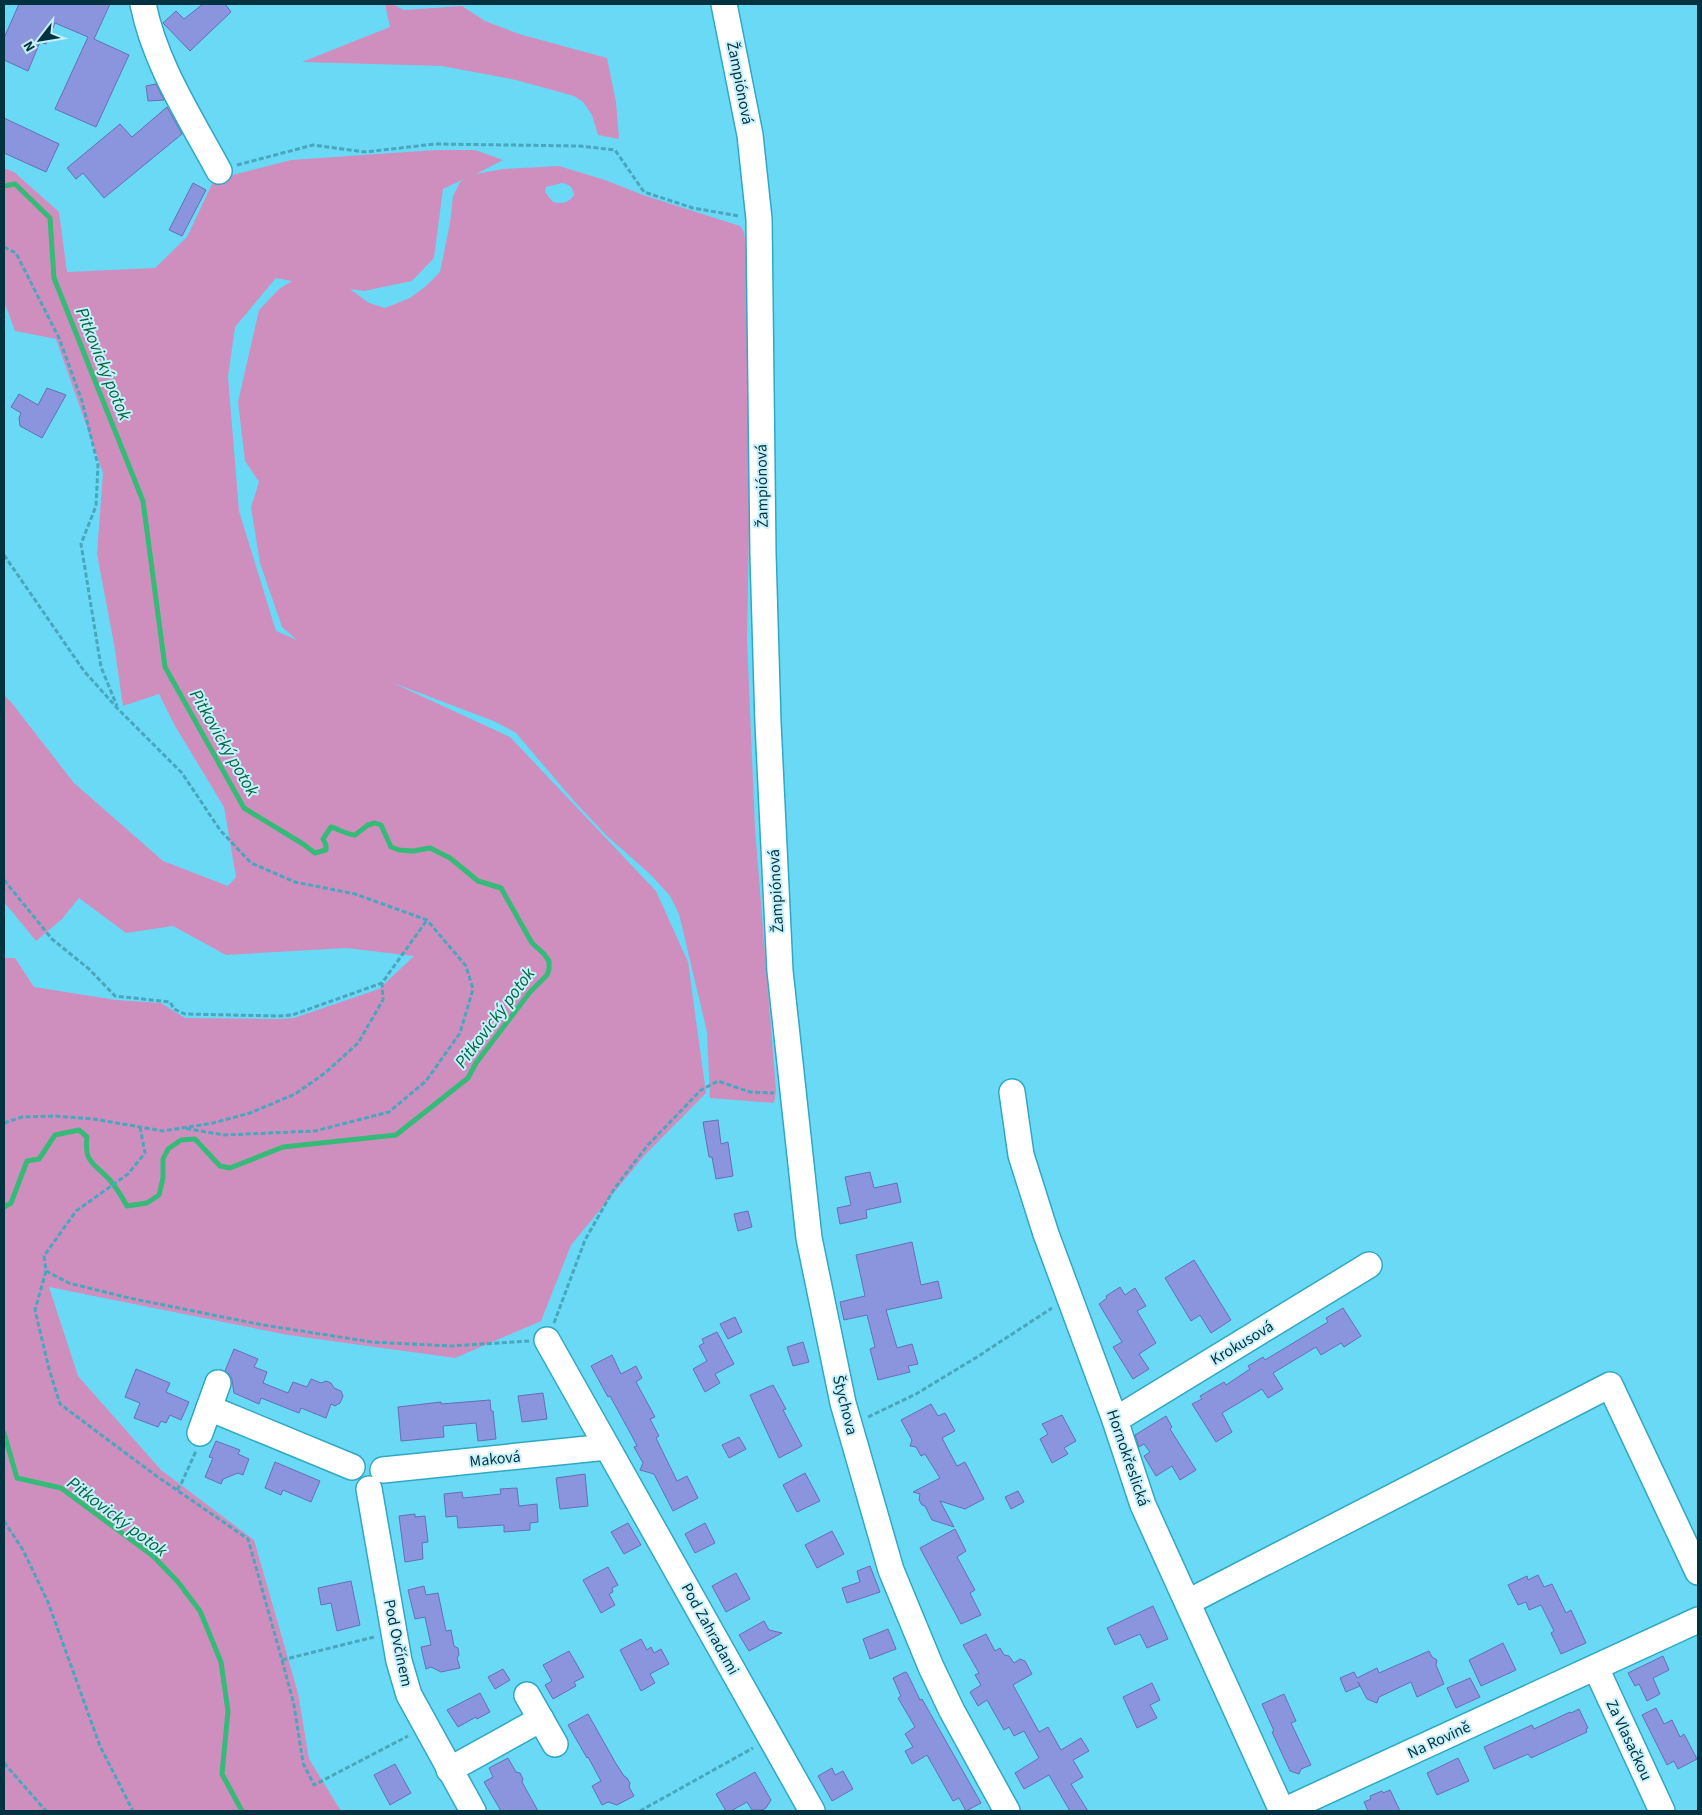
<svg xmlns="http://www.w3.org/2000/svg" width="1702" height="1815" font-family="'Source Sans 3',sans-serif">
<style>
.green{fill:#cf8fbe;fill-rule:evenodd}
.lines{fill:none;stroke-linecap:round;stroke-linejoin:round}
.stream{stroke:#36ba78;stroke-width:5}
.building{fill:#8b95de;stroke:#666fb5}
.minor-casing{stroke:#31a8c3;stroke-width:28}
.path{stroke:#49a6bd;stroke-width:3;stroke-dasharray:5 2.5;stroke-linecap:butt}
.minor{stroke:#fff;stroke-width:25}
.labels{text-anchor:middle;dominant-baseline:central;stroke-width:4;stroke-linejoin:round;paint-order:stroke}
.street-label{font-size:16px;fill:#00333f;stroke:#c8f0fb}
.water-label{font-size:18px;font-style:italic;fill:#02673d;stroke:#c8f0fb}
</style>
<rect width="100%" height="100%" fill="#6ad9f5"/>
<g class="green">
<polygon points="385,4 392,4 404,10 462,6 485,21 519,34 607,58 616,102 619,139 598,135 592,115 583,102 574,96 516,80 442,66 302,62 390,27"/>
<path d="M436 150H475L503 160 476 174 503 169 559 166 605 180 643 195 740 226 744 232 747 255 751 413 747 640 755 828 776 1091 774 1103 710 1098 707 1032 679 914 670 896 651 875 607 836 574 801 516 733 496 722 391 682 510 737 656 891 688 962 706 1093 644 1156 571 1245 541 1321 455 1358 288 1335 49 1287 78 1376 161 1470 254 1540 298 1693 309 1759 341 1811H4V958H15L34 987 116 1000 161 1003 185 1018 279 1019 294 1018 379 989 414 956 346 948 226 955 173 926 126 933 79 898 62 919 36 941 4 902V695L11 702 74 783 163 861 228 886 236 877 224 807 175 726 159 694 123 706 114 644 97 554 103 473 56 339 15 331 4 301V168L14 172 59 212 67 272 155 268 187 237 214 180 291 160ZM466 178 460 182 453 196 450 223 440 272 426 286 410 298 385 308 369 303 350 289 364 291 412 281 434 258 443 189ZM562 183C569 184 573 187 574 195 569 203 562 204 553 202L545 192 546 187ZM276 278 292 281 279 289 259 310 238 402 245 461 259 482 251 507 260 563 282 627 297 640 276 631 239 511 228 377 235 327Z"/>
</g>
<g class="lines">
<g class="stream">
<path d="M4 186 15 184 50 218 54 278 143 501 165 667 244 808 303 844 315 853 326 850V845L323 839 331 827C339 829 345 834 355 835L368 825 375 823 381 825 391 847 399 850 413 851 430 848 450 858 478 881 501 888 532 943 544 954 549 961V969L547 975 530 992 476 1063 468 1078 396 1135 283 1147 230 1168 220 1166 195 1139 181 1140 168 1149 163 1159V1178L159 1195 147 1203 127 1206C122 1197 116 1187 109 1179 94 1163 84 1163 87 1137L79 1130 55 1135 39 1159 27 1161 11 1203 4 1207"/>
<polyline points="4,1433 17,1478 61,1488 153,1556 178,1582 200,1611 221,1662 228,1711 222,1774 242,1811"/>
</g>
</g>
<g class="building">
<polygon points="19,4 110,4 94,39 129,55 96,127 55,109 88,37 55,23 46,44 40,42 28,71 4,60 4,38"/>
<polygon points="203,4 225,4 231,12 190,51 163,23 176,11 184,19"/>
<polygon points="156,84 164,100 148,101 146,86"/>
<polygon points="167,107 182,134 104,198 83,173 76,179 67,168 120,124 132,137"/>
<polygon points="4,118 59,144 46,172 4,153"/>
<polygon points="193,183 206,190 182,236 169,230"/>
<polygon points="47,388 66,395 42,438 20,426 19,418 21,413 11,407 19,394 38,405"/>
<polygon points="718,1120 721,1144 728,1142 733,1176 716,1179 712,1157 709,1157 703,1122"/>
<polygon points="870,1172 874,1188 897,1183 901,1202 866,1210 867,1218 840,1224 837,1208 851,1205 845,1177"/>
<polygon points="748,1211 752,1227 738,1231 734,1214"/>
<polygon points="912,1242 921,1285 938,1281 942,1298 886,1310 897,1348 912,1344 918,1364 908,1366 910,1372 878,1380 870,1349 875,1347 867,1315 844,1320 840,1302 865,1296 856,1255"/>
<polygon points="1194,1260 1231,1320 1211,1333 1200,1315 1191,1321 1165,1278"/>
<polygon points="1120,1287 1125,1295 1135,1288 1146,1306 1137,1311 1156,1343 1139,1354 1149,1369 1133,1379 1113,1347 1122,1342 1099,1304 1107,1298 1106,1296"/>
<polygon points="1343,1308 1361,1336 1344,1347 1341,1343 1321,1355 1316,1347 1273,1373 1283,1389 1268,1398 1262,1389 1222,1413 1232,1432 1216,1442 1192,1404 1202,1399 1200,1396 1224,1382 1226,1385 1250,1369 1248,1366 1263,1357 1265,1360 1328,1322 1326,1318"/>
<polygon points="735,1317 742,1332 728,1339 720,1324"/>
<polygon points="717,1332 734,1364 715,1374 720,1383 705,1392 693,1369 707,1361 699,1346 704,1343 702,1339"/>
<polygon points="803,1342 809,1362 793,1366 787,1347"/>
<polygon points="234,1349 258,1359 254,1367 267,1372 263,1383 288,1393 293,1382 307,1387 311,1379 321,1383 326,1381 331,1383 334,1388 341,1391 343,1396 340,1403 335,1406 331,1404 326,1418 301,1408 299,1413 261,1398 259,1404 234,1393 232,1380 229,1374 225,1371"/>
<polygon points="612,1355 621,1374 636,1366 642,1378 636,1382 655,1417 650,1419 659,1436 656,1438 677,1481 687,1476 698,1498 673,1511 654,1474 640,1470 643,1463 634,1447 637,1446 633,1438 610,1396 608,1397 591,1366"/>
<polygon points="136,1369 170,1383 166,1392 189,1402 181,1420 170,1415 166,1423 161,1421 158,1427 134,1418 140,1403 125,1397"/>
<polygon points="773,1385 786,1409 783,1410 802,1446 779,1458 750,1395"/>
<polygon points="543,1393 547,1419 522,1422 518,1396"/>
<polygon points="490,1400 491,1411 493,1411 496,1439 478,1441 476,1423 443,1426 444,1437 401,1441 398,1407 441,1402 441,1404"/>
<polygon points="931,1404 938,1416 945,1413 955,1431 942,1438 957,1466 965,1462 984,1499 965,1509 940,1501 954,1527 932,1520 925,1506 922,1505 919,1500 920,1494 913,1492 940,1478 925,1454 921,1456 916,1447 910,1446 912,1440 901,1420"/>
<polygon points="1062,1415 1076,1441 1064,1448 1068,1454 1052,1463 1040,1439 1048,1434 1042,1424"/>
<polygon points="1166,1416 1172,1427 1170,1429 1196,1470 1180,1480 1172,1466 1156,1476 1144,1456 1150,1452 1144,1444 1139,1447 1135,1435"/>
<polygon points="739,1437 746,1449 729,1458 722,1445"/>
<polygon points="216,1441 240,1450 238,1454 249,1459 243,1475 238,1473 223,1479 221,1484 205,1477 213,1458 209,1457"/>
<polygon points="275,1462 320,1481 311,1502 283,1490 281,1495 265,1488"/>
<polygon points="805,1473 820,1501 797,1512 783,1485"/>
<polygon points="585,1474 588,1506 560,1509 556,1478"/>
<polygon points="517,1488 519,1506 537,1504 538,1522 530,1523 530,1530 504,1532 504,1525 458,1528 457,1516 446,1517 444,1494 462,1492 463,1498 501,1494 500,1489"/>
<polygon points="1018,1491 1024,1502 1011,1509 1005,1497"/>
<polygon points="415,1514 415,1517 425,1516 428,1542 422,1543 423,1559 405,1562 399,1516"/>
<polygon points="628,1523 641,1545 624,1554 611,1532"/>
<polygon points="705,1523 715,1543 695,1553 685,1534"/>
<polygon points="955,1529 966,1551 957,1557 975,1590 970,1593 981,1615 961,1624 920,1548"/>
<polygon points="832,1531 844,1554 817,1568 805,1545"/>
<polygon points="870,1566 880,1592 847,1603 842,1588 860,1582 857,1571"/>
<polygon points="608,1567 618,1585 612,1588 613,1592 609,1594 615,1605 601,1613 583,1580"/>
<polygon points="736,1573 750,1599 726,1612 712,1586"/>
<polygon points="1538,1575 1544,1587 1552,1584 1566,1613 1571,1610 1586,1643 1561,1654 1551,1633 1554,1631 1541,1605 1529,1610 1526,1602 1518,1605 1508,1585 1527,1576 1528,1580"/>
<polygon points="351,1581 360,1625 337,1631 331,1603 321,1605 318,1588"/>
<polygon points="424,1586 426,1595 438,1593 446,1631 451,1630 454,1646 458,1648 459,1655 457,1658 460,1668 441,1672 431,1667 426,1669 421,1647 431,1645 425,1617 415,1619 408,1590"/>
<polygon points="1153,1606 1168,1639 1147,1648 1140,1634 1115,1645 1107,1628"/>
<polygon points="764,1621 769,1630 782,1633 749,1651 739,1635"/>
<polygon points="888,1629 896,1649 870,1659 863,1639"/>
<polygon points="986,1634 995,1651 1000,1648 1004,1655 1009,1656 1014,1663 1020,1659 1025,1661 1032,1674 1013,1685 1039,1732 1048,1727 1061,1750 1081,1738 1089,1751 1073,1760 1083,1777 1071,1784 1088,1811 1070,1811 1049,1775 1024,1789 1015,1773 1039,1758 1024,1731 1014,1736 1009,1727 1004,1730 987,1700 978,1706 970,1692 981,1685 975,1675 979,1673 963,1645"/>
<polygon points="641,1639 647,1650 651,1647 654,1653 661,1649 669,1664 650,1674 655,1683 641,1691 620,1650"/>
<polygon points="1503,1643 1516,1670 1481,1686 1469,1660"/>
<polygon points="569,1651 584,1677 574,1682 576,1686 553,1699 545,1685 552,1681 543,1665"/>
<polygon points="1429,1651 1432,1657 1437,1660 1436,1665 1444,1684 1417,1697 1411,1682 1379,1697 1377,1703 1367,1699 1358,1682 1360,1686 1346,1692 1340,1678 1354,1672 1357,1678 1377,1668 1379,1673"/>
<polygon points="1663,1656 1669,1670 1653,1678 1660,1694 1647,1701 1639,1684 1635,1686 1628,1673"/>
<polygon points="503,1669 510,1680 495,1689 488,1677"/>
<polygon points="905,1672 907,1673 920,1700 922,1699 935,1722 981,1803 966,1811 959,1798 953,1801 927,1755 912,1764 905,1751 913,1747 905,1734 915,1727 898,1698 901,1696 893,1678"/>
<polygon points="1470,1678 1480,1697 1456,1708 1447,1688"/>
<polygon points="1152,1683 1160,1700 1150,1705 1157,1718 1137,1728 1123,1697"/>
<polygon points="480,1693 490,1712 477,1719 476,1717 458,1727 447,1710"/>
<polygon points="1284,1694 1296,1721 1291,1723 1311,1765 1301,1769 1299,1774 1290,1771 1272,1732 1274,1731 1262,1704"/>
<polygon points="1656,1708 1664,1724 1672,1720 1680,1737 1684,1734 1697,1759 1678,1769 1674,1761 1667,1765 1642,1715"/>
<polygon points="1579,1709 1588,1728 1586,1729 1587,1732 1531,1758 1528,1754 1494,1769 1484,1747 1532,1725 1534,1729 1570,1712 1571,1713"/>
<polygon points="588,1714 615,1762 624,1776 627,1778 630,1783 629,1787 634,1796 617,1805 608,1802 602,1805 592,1786 601,1781 588,1757 587,1758 568,1725"/>
<polygon points="508,1758 516,1772 520,1773 523,1779 522,1782 538,1811 501,1811 484,1782 493,1777 489,1768"/>
<polygon points="1458,1758 1469,1781 1437,1795 1427,1773"/>
<polygon points="395,1764 411,1793 390,1805 374,1775"/>
<polygon points="832,1768 835,1775 843,1771 853,1789 832,1801 818,1776"/>
<polygon points="755,1772 771,1800 766,1808 762,1810 752,1810 747,1802 731,1811 726,1811 716,1794"/>
<polygon points="1390,1790 1400,1811 1368,1811 1364,1802 1371,1799 1370,1796 1382,1791 1383,1793"/>
</g>
<g class="lines">
<defs>
<g id="minor">
<path d="M143 4C155 64 190 117 219 171"/>
<polyline points="724,4 750,135 759,219 763,554 768,723 780,971 809,1238 843,1403 891,1570 931,1667 952,1711 1007,1811"/>
<polyline points="1012,1092 1021,1155 1046,1234 1115,1420 1143,1505 1282,1811"/>
<polyline points="547,1340 812,1811"/>
<polyline points="209,1408 352,1467"/>
<polyline points="1115,1420 1369,1265"/>
<polyline points="200,1433 218,1383"/>
<polyline points="383,1470 607,1447"/>
<polyline points="369,1489 399,1661 409,1695 473,1811"/>
<polyline points="1188,1602 1610,1385 1698,1572"/>
<polyline points="1596,1668 1662,1811"/>
<polyline points="527,1695 555,1744"/>
<polyline points="449,1770 541,1719"/>
<polyline points="1283,1811 1698,1620"/>
</g>
</defs>
<use href="#minor" class="minor-casing"/>
<g class="path">
<polyline points="237,165 313,145 365,152 435,144 580,146 615,150 644,192 693,208 739,216"/>
<polyline points="4,247 16,253 59,338 82,401 98,465 96,506 81,544 101,667 117,706"/>
<polyline points="4,555 84,671 118,709 182,773 220,830 251,863 295,882 355,894 427,920 466,966 473,989 460,1033 426,1081 389,1112 315,1131 224,1135 183,1128"/>
<polyline points="4,880 52,939 89,969 115,996 170,1002 174,1009 185,1014 279,1016 292,1015 382,983 427,920"/>
<polyline points="4,1123 22,1117 54,1116 94,1119 163,1131 213,1123 250,1113 295,1094 325,1073 358,1043 383,1000 382,983"/>
<polyline points="140,1127 145,1153 128,1174 76,1211 44,1256 46,1271 69,1283 129,1298 263,1325 372,1342 451,1346 529,1341"/>
<polyline points="46,1271 35,1310 49,1369 60,1404 155,1475 248,1539 282,1660 374,1637"/>
<polyline points="554,1323 585,1240 614,1189 647,1146 701,1090 718,1081 750,1092 774,1093"/>
<polyline points="868,1417 916,1394 977,1357 1052,1308"/>
<polyline points="177,1490 182,1482 196,1451"/>
<polyline points="4,1521 23,1550 48,1602 100,1746 133,1811"/>
<polyline points="282,1660 294,1705 303,1763 314,1785 408,1736"/>
<polyline points="4,1763 46,1811"/>
<polyline points="640,1811 753,1748"/>
</g>
<use href="#minor" class="minor"/>
</g>
<g class="labels">
<g class="street-label">
<text transform="translate(740 83) rotate(79)">Žampiónová</text>
<text transform="translate(762 486) rotate(-91)">Žampiónová</text>
<text transform="translate(776 891) rotate(-93)">Žampiónová</text>
<text transform="translate(1242 1343) rotate(-31)">Krokusová</text>
<text transform="translate(845 1405) rotate(76)">Štychova</text>
<text transform="translate(1128 1458) rotate(71)">Hornokřeslická</text>
<text transform="translate(495 1459) rotate(-6)">Maková</text>
<text transform="translate(710 1629) rotate(61)">Pod Zahradami</text>
<text transform="translate(398 1643) rotate(78)">Pod Ovčínem</text>
<text transform="translate(1439 1740) rotate(-25)">Na Rovině</text>
<text transform="translate(1629 1740) rotate(65)">Za Vlasačkou</text>
</g>
<g class="water-label">
<text transform="translate(103 364) rotate(68)">Pitkovický potok</text>
<text transform="translate(224 743) rotate(60)">Pitkovický potok</text>
<text transform="translate(495 1018) rotate(-53)">Pitkovický potok</text>
<text transform="translate(117 1517) rotate(37)">Pitkovický potok</text>
</g>
</g>
<rect width="1702" height="1815" fill="none" stroke="#00333f" stroke-width="10"/>
<g transform="translate(40 40) rotate(239)" stroke="#c8f0fb" stroke-width="4" paint-order="stroke">
<path d="M0-4L9 19L0 12L-9 19Z" fill="#00333f"/>
<text y="-8" font-size="14" font-weight="bold" text-anchor="middle" fill="#00333f">N</text>
</g>
</svg>
